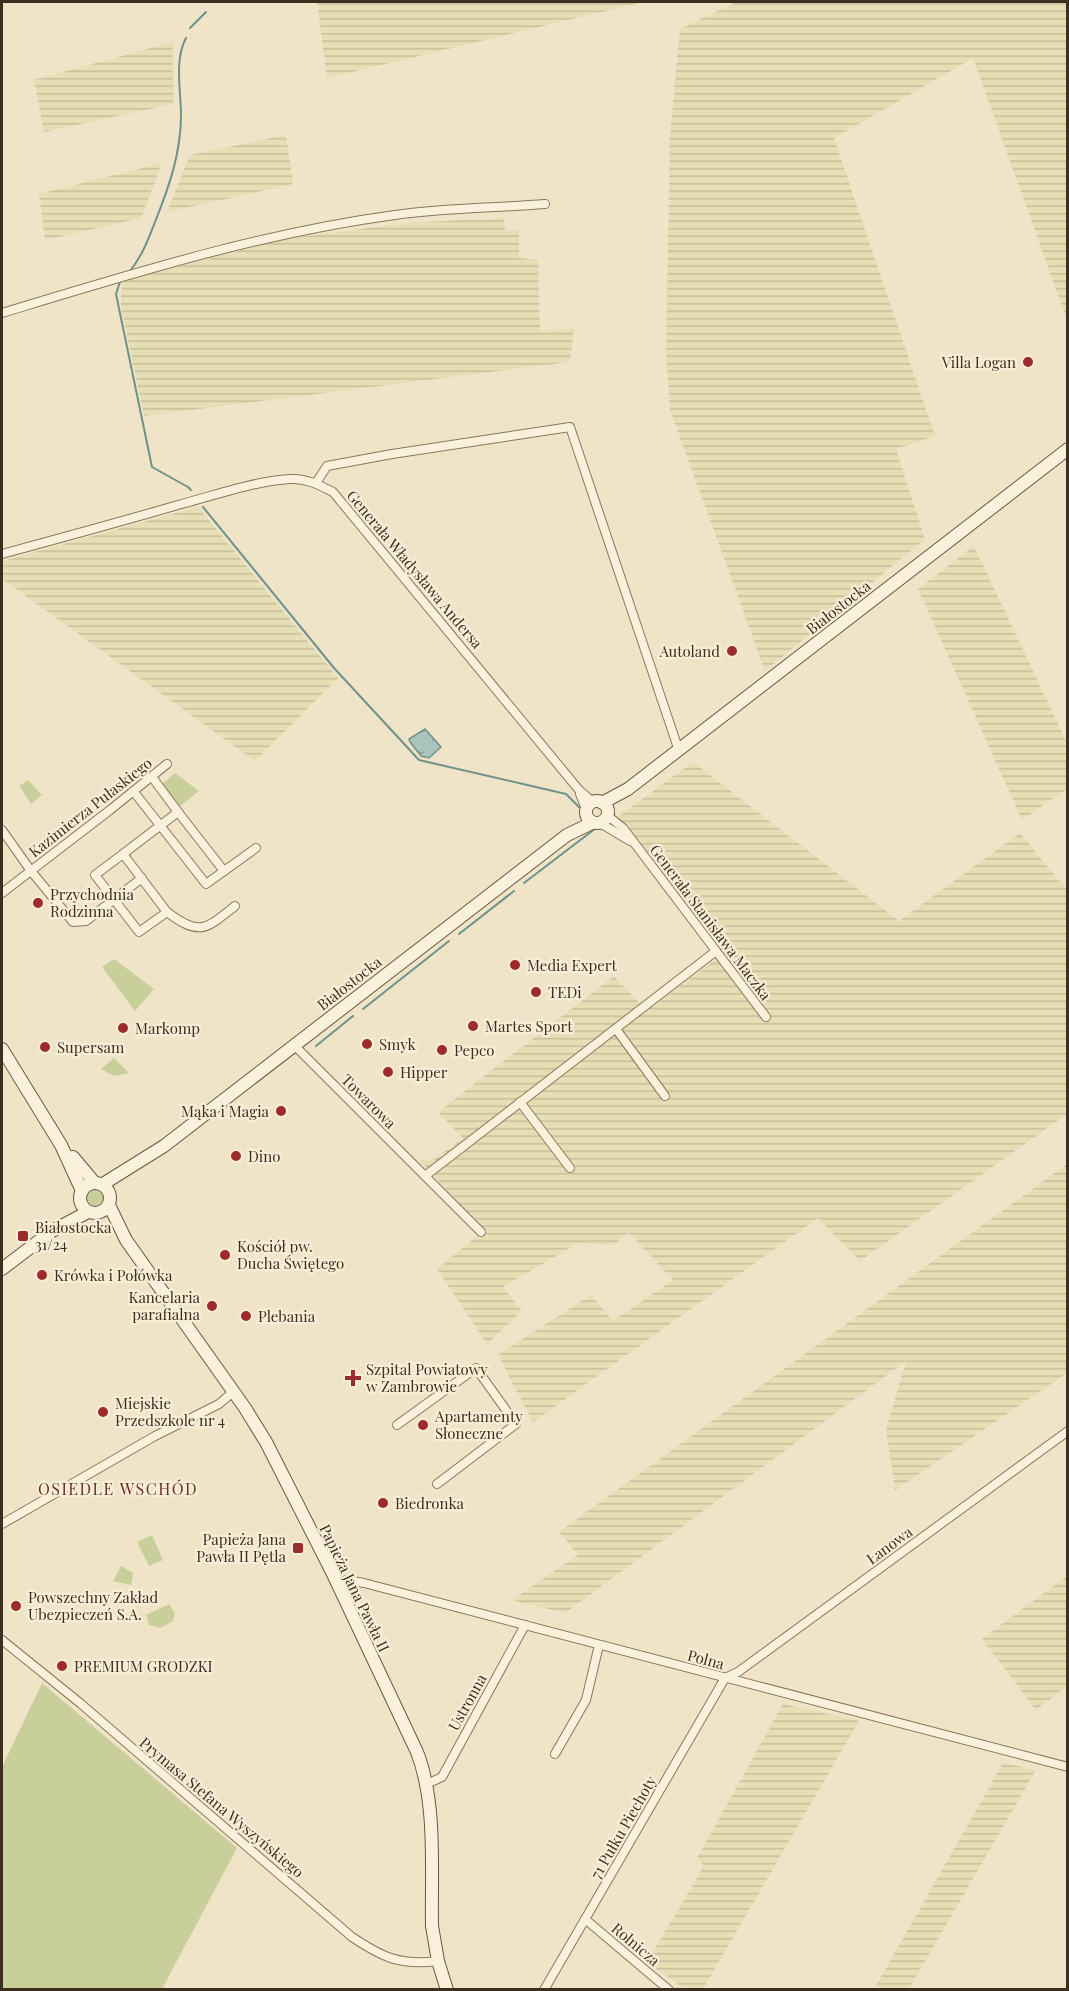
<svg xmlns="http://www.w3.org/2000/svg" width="1069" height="1991" font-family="'Playfair Display',serif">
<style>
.farmland{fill:url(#farmland-rules)}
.green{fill:#c9cf9b}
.water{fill:url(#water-ripples);stroke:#6f938a;stroke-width:1.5}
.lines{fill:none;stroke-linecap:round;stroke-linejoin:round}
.stream{stroke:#6f938a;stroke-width:2}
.street-casing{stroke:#8d765c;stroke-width:10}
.secondary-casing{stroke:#6f573f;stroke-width:14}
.street{stroke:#faf1dc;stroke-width:8}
.secondary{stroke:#faf1dc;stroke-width:12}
.poi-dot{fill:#9e2a2b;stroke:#f7eed8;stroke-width:2}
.labels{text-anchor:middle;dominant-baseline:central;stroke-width:4.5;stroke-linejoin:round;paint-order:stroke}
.poi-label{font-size:15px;fill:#3d2e20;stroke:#f7eed8;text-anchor:start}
.street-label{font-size:15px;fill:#3d2e20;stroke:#f7eed8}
.neighbourhood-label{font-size:16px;letter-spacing:1.5px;fill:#6b2e1e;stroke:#f7eed8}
</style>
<defs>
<pattern id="farmland-rules" width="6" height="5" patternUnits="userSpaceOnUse" patternTransform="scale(1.5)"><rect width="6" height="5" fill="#e6deb5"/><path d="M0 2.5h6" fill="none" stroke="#c6bf9b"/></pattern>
<pattern id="water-ripples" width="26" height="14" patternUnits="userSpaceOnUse" patternTransform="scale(1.5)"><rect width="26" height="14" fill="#a9c4bc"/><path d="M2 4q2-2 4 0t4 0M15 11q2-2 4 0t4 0" fill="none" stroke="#8ba098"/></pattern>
</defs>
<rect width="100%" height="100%" fill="#f0e4c8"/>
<g class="farmland">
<polygon points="317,2 643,2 327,78"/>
<polygon points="736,2 1068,2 1067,320 973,58 834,138 935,436 896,449 925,539 765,671 670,410 666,352 670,135 680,29"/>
<polygon points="173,42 173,104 44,132 34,80"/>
<polygon points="286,135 293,184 167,212 190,155"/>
<polygon points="162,163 141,218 45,240 39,194"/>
<polygon points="504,218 505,231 519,230 519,258 538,260 540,331 574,329 570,362 144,416 121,306 121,291 124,281 284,239 405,223"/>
<polygon points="198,507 338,678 255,761 2,579 2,561"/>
<polygon points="974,546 1067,743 1067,789 1022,820 918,589"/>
<polygon points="693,762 899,921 1020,833 1067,890 1067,1114 860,1261 818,1218 533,1422 498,1355 591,1295 613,1321 673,1280 629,1233 613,1245 578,1243 503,1287 522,1311 487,1344 437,1269 484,1230 419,1160 433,1160 463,1138 438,1112 614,976 647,1011 720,956 612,821"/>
<polygon points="1067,1164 1067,1373 895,1490 886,1430 906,1361 565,1613 512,1600 578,1555 559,1532"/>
<polygon points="1067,1576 1067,1686 1036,1710 982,1639"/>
<polygon points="783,1704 859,1721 703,1989 685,1989 647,1962 704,1866 697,1858"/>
<polygon points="1003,1763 1036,1770 909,1989 874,1989"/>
</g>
<g class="green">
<polygon points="175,773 199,791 180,806 162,784"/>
<polygon points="28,780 42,795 31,804 19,786"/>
<polygon points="114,959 154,989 135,1011 102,967"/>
<polygon points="114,1058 129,1073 114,1076 101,1069"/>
<circle cx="96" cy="1198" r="9"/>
<polygon points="152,1535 163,1560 149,1566 137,1542"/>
<polygon points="121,1566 133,1573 131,1585 113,1581"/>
<polygon points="169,1604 175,1613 173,1621 160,1628 149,1625 146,1615"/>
<polygon points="42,1683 237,1848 162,1989 2,1989 2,1767"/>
</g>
<polygon class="water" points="425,729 441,747 429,758 421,756 410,742 409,739"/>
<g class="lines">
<g class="stream">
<polyline points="190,28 206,12"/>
<path d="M130 271C142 256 148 240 155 222 169 187 181 153 181 115 181 91 174 60 186 38"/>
<polyline points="120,282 116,294 152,467 188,487 191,490"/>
<polyline points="203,507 334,668 419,760 566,794 579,807"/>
<polyline points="524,883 596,828"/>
<polyline points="459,934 514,891"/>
<polyline points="363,1009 449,941"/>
<polyline points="316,1046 353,1016"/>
</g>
<defs>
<g id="street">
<path d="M2 313C131 274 261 233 395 215 444 208 495 208 545 204"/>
<polyline points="316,483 327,466 392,454 570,427 678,748"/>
<path d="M2 554C61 538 120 522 178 505 212 496 255 481 290 479 306 478 319 485 333 492L579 790 593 802"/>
<polyline points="152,777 178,812"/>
<polyline points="134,792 206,884 256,848"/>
<polyline points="580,794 586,809"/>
<polyline points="608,816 623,828 766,1017"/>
<polyline points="600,823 630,841"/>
<polyline points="2,830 31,871 73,922 86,921 142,878"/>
<polygon points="123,854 167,912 139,932 95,875"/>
<polyline points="123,854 178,812 224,871"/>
<polyline points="2,893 110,810 167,764"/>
<path d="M167 912C200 937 206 929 235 906"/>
<polyline points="616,1029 665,1096"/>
<polyline points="294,1045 481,1232"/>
<polyline points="520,1102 570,1168"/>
<polyline points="425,1176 716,951"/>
<polyline points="397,1425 476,1368 516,1424 437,1484"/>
<polyline points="2,1524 155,1436 219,1404 233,1392"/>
<polyline points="337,1584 346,1580 364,1583 1068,1767"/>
<path d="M2 1640 80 1703 352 1937C382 1957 400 1966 438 1961"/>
<polyline points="725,1678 738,1672 1068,1431"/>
<polyline points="555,1754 586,1700 599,1645"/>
<polyline points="427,1784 442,1777 525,1625"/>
<polyline points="585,1919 669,1990"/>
<polyline points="544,1990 725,1678"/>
</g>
<g id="secondary">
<circle cx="597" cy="812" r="11"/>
<polyline points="602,803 628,789 1068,449"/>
<polyline points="2,1049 61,1145 82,1191"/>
<polyline points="73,1157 94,1182"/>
<circle cx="95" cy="1198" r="15"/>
<polyline points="103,1184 164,1146 567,835 592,823"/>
<path d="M109 1205 126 1240 245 1408 266 1442 332 1572 417 1752C437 1803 431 1872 432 1926L438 1961 447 1990"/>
<polyline points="2,1269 52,1231 88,1212"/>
</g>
</defs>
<use href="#street" class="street-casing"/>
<use href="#secondary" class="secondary-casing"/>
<use href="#street" class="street"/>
<use href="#secondary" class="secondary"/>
</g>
<g class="poi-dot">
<circle cx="1028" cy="362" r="6"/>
<circle cx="732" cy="651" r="6"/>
<circle cx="38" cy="903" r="6"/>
<circle cx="515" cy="965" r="6"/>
<circle cx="536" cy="992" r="6"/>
<circle cx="473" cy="1026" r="6"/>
<circle cx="123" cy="1028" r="6"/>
<circle cx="367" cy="1044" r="6"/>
<circle cx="45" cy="1047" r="6"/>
<circle cx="442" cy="1050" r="6"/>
<circle cx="388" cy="1072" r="6"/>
<circle cx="281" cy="1111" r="6"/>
<circle cx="236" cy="1156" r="6"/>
<rect x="17" y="1230" width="12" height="12" rx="3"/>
<circle cx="225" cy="1255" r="6"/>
<circle cx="42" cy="1275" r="6"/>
<circle cx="212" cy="1306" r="6"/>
<circle cx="246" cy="1316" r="6"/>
<path d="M350 1369h6v6h6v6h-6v6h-6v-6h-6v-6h6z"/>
<circle cx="103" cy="1412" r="6"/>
<circle cx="423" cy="1425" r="6"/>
<circle cx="383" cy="1503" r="6"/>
<rect x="292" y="1542" width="12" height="12" rx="3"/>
<circle cx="16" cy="1606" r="6"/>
<circle cx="62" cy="1666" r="6"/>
</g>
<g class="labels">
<g class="poi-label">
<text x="1016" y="362" text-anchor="end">Villa Logan</text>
<text x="720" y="651" text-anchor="end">Autoland</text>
<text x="50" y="894">Przychodnia<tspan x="50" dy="17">Rodzinna</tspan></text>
<text x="527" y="965">Media Expert</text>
<text x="548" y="992">TEDi</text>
<text x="485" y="1026">Martes Sport</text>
<text x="135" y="1028">Markomp</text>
<text x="379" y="1044">Smyk</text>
<text x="57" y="1047">Supersam</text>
<text x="454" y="1050">Pepco</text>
<text x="400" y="1072">Hipper</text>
<text x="269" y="1111" text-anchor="end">Mąka i Magia</text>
<text x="248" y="1156">Dino</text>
<text x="35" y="1227">Białostocka<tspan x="35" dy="17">31/24</tspan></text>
<text x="237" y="1246">Kościół pw.<tspan x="237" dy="17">Ducha Świętego</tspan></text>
<text x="54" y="1275">Krówka i Połówka</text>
<text x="200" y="1297" text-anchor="end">Kancelaria<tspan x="200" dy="17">parafialna</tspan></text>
<text x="258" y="1316">Plebania</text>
<text x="366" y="1369">Szpital Powiatowy<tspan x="366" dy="17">w Zambrowie</tspan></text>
<text x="115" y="1403">Miejskie<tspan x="115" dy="17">Przedszkole nr 4</tspan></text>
<text x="435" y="1416">Apartamenty<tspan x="435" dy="17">Słoneczne</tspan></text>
<text x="395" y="1503">Biedronka</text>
<text x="286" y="1539" text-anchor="end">Papieża Jana<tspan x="286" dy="17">Pawła II Pętla</tspan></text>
<text x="28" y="1597">Powszechny Zakład<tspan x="28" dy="17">Ubezpieczeń S.A.</tspan></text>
<text x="74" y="1666">PREMIUM GRODZKI</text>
</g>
<g class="street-label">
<text transform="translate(415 569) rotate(50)">Generała Władysława Andersa</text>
<text transform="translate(838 607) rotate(-38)">Białostocka</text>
<text transform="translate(90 807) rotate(-38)">Kazimierza Pułaskiego</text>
<text transform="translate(711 922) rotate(53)">Generała Stanisława Maczka</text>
<text transform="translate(349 983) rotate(-38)">Białostocka</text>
<text transform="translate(369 1101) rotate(45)">Towarowa</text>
<text transform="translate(889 1545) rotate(-36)">Łanowa</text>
<text transform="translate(355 1588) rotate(64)">Papieża Jana Pawła II</text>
<text transform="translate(706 1659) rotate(15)">Polna</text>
<text transform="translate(467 1702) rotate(-61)">Ustronna</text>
<text transform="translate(222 1807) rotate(40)">Prymasa Stefana Wyszyńskiego</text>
<text transform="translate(623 1827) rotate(-60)">71 Pułku Piechoty</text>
<text transform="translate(636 1944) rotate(40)">Rolnicza</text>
</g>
<g class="neighbourhood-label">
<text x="118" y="1488">OSIEDLE WSCHÓD</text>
</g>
</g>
<rect width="1069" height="1991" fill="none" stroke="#3d2e20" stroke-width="6"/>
</svg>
